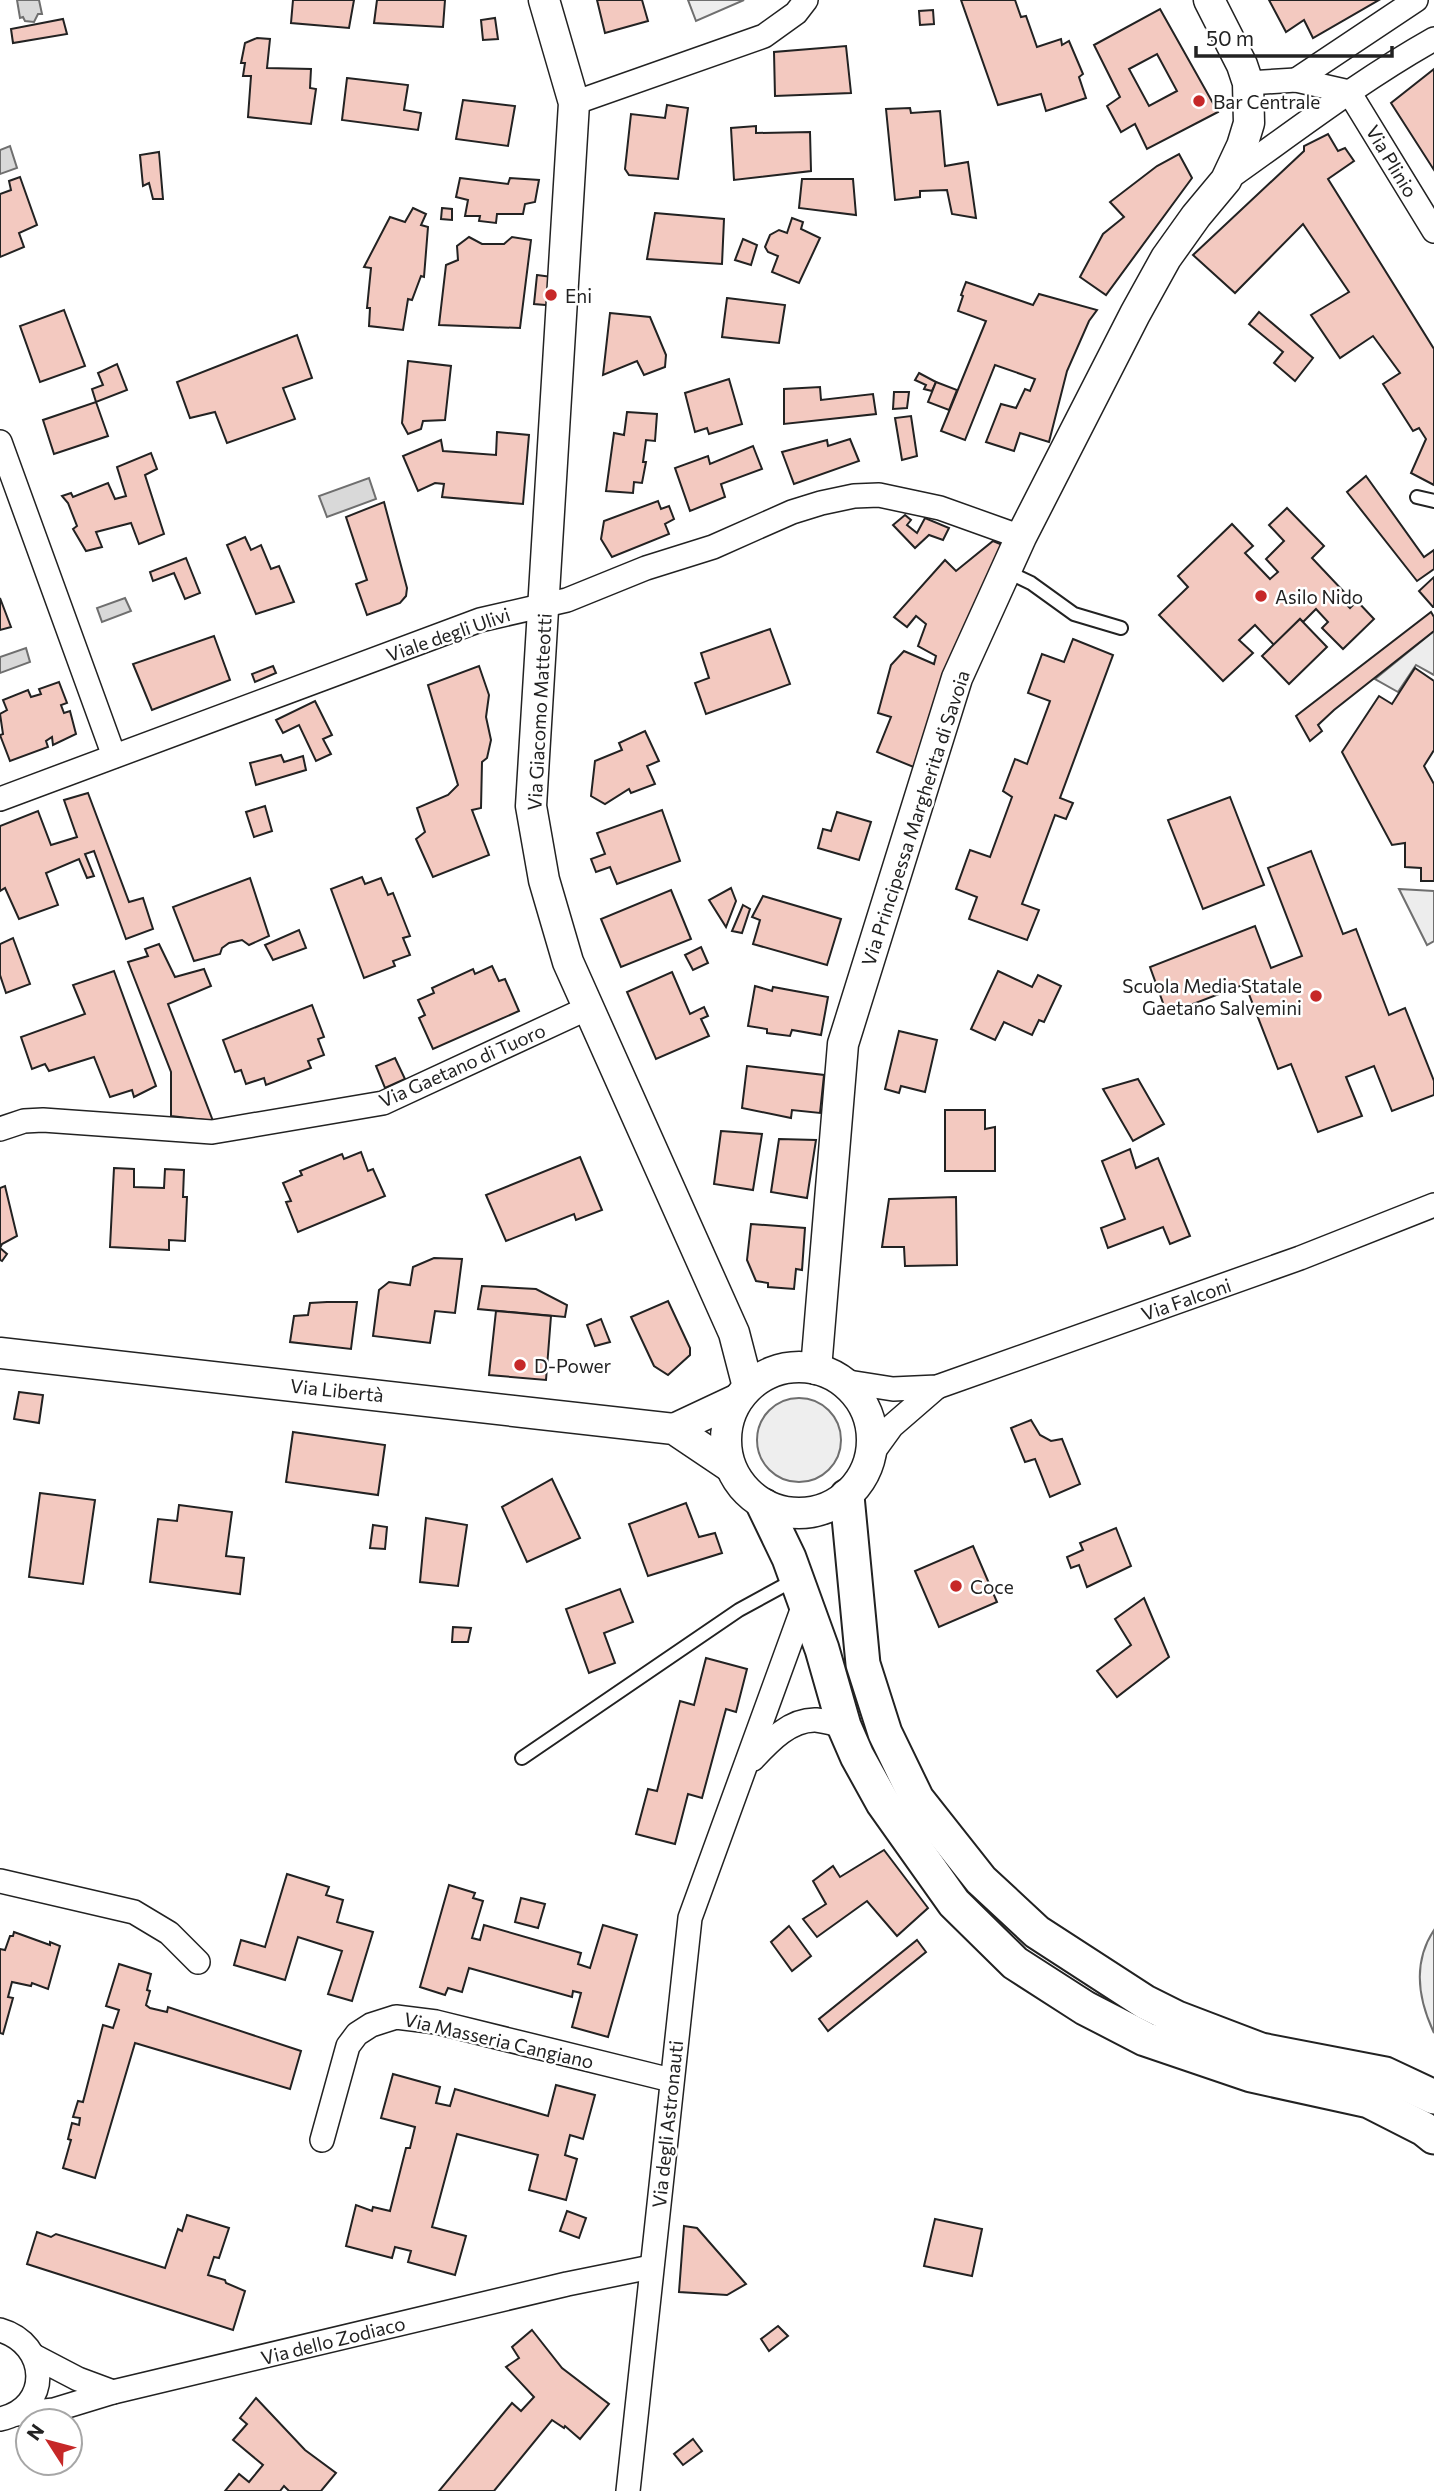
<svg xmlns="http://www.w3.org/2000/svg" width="1434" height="2491" font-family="Commissioner,sans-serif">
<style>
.green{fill:#eee;stroke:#6f6f6f;stroke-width:2}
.parking{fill:#ededed;stroke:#6f6f6f;stroke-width:2}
.water{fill:#d9d9d9;stroke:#6f6f6f;stroke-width:2}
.building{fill:#f3c9c0;stroke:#222;stroke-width:2;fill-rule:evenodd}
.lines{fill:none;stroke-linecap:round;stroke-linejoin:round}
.service-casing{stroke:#222;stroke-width:16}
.minor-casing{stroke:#222;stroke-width:26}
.tertiary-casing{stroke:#222;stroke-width:33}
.secondary-casing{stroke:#222;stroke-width:37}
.service{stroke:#fff;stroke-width:12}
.minor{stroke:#fff;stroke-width:23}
.tertiary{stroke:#fff;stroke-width:30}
.secondary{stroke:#fff;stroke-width:33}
.poi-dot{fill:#c62828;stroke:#fff;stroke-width:2.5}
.labels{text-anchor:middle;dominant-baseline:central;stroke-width:5;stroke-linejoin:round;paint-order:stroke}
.poi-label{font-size:19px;fill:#222;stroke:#fff;text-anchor:start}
.street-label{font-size:19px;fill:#222;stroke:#fff}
</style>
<rect width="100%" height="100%" fill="#fff"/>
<g class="green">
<polygon points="688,0 744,0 696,21"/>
<circle cx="799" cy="1440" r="42"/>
<path d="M1434 1930V2033C1418 1999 1412 1963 1434 1930Z"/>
</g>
<g class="parking">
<polygon points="1434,631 1434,675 1416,665 1398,692 1375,679"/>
<polygon points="1399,889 1434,891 1434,941 1427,945"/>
</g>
<g class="water">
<polygon points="17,0 39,0 42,14 38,14 34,22 25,21 23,17 20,18"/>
<polygon points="10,146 17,168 0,174 0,150"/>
<polygon points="369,478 376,499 327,517 319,496"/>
<polygon points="125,598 131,611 102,622 97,608"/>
<polygon points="26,648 30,662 0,673 0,657"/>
</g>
<g class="building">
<polygon points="293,0 354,0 349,28 291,23"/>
<polygon points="377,0 445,0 443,27 374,23"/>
<polygon points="597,0 642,0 648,21 605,33"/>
<polygon points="961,0 1015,0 1021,17 1026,16 1037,47 1061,39 1062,45 1069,41 1083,74 1079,77 1086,98 1046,111 1041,94 998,105"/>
<polygon points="1269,0 1379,0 1313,38 1304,20 1286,32"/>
<path d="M1160 9 1218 112 1147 149 1135 124 1121 132 1107 106 1120 97 1094 45ZM1157 54 1177 91 1149 106 1129 69Z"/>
<polygon points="933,10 934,24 920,25 919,11"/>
<polygon points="495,18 498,39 483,40 481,20"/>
<polygon points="63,19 67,34 13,43 11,29"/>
<polygon points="257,38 270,39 267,68 311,69 310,88 316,89 311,124 248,117 251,76 243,76 245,63 241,63 245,43"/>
<polygon points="846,46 851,93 775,96 774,52"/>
<polygon points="1434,69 1434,170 1391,103"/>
<polygon points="347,78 408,85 404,110 421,113 418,130 342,120"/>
<polygon points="463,100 515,106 508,146 456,139"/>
<polygon points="667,105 688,108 678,179 629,175 625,169 631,114 665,118"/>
<polygon points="910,108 911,113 940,111 945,166 968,162 976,218 952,214 947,190 920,191 920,197 895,200 886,109"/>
<polygon points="756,126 756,133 810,132 811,171 734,180 731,128"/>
<polygon points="1328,134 1338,151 1345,148 1354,161 1328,179 1434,349 1434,485 1411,473 1426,439 1419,428 1413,431 1383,384 1400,373 1373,336 1340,358 1311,315 1349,292 1303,224 1235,293 1193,255 1304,151 1304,146"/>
<polygon points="159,152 163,199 153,199 149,183 143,186 140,155"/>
<polygon points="1179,154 1192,178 1106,295 1080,277 1103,234 1124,217 1110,202 1157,166"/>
<polygon points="20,177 37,225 19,233 24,247 0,257 0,194 11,190 9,181"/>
<polygon points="460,178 508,184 510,178 539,180 535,202 525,204 523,214 497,214 496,223 479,221 480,216 465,216 468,200 456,197"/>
<polygon points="802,179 853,179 856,215 799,208"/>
<polygon points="413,208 426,214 421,225 428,227 424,277 421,276 412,300 408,299 403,330 369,326 370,308 367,308 371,268 364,267 390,217 405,222"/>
<polygon points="442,208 452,209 452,220 441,219"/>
<polygon points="655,213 724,219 722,264 647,259"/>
<polygon points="792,218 803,222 801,229 820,238 799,283 772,272 778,256 768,252 765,247 770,235 779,230 787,233"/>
<polygon points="469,237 482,244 504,244 512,237 531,240 520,328 439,325 446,265 458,260 457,246"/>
<polygon points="743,239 757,245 751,265 735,260"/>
<polygon points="537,275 560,278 557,306 534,304"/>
<polygon points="966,282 1033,305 1039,294 1097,310 1089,321 1067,371 1049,442 1020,433 1014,451 986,442 1001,404 1016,408 1025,389 1030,391 1035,379 995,365 965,440 941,431 986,321 958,311 963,296 961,295"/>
<polygon points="727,298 785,305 779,343 722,337"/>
<polygon points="64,310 85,366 40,382 20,326"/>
<polygon points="1259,312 1313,358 1295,381 1274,363 1283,352 1249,324"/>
<polygon points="610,313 650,317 666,355 665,367 644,375 637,361 603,375"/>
<polygon points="297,335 312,378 283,388 295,419 227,443 215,412 190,418 177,382"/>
<polygon points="408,361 451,366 445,420 423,421 421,429 408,434 402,423"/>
<polygon points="117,364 127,390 96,402 92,389 103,385 98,373"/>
<polygon points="919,373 936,382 932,391 924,389 926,385 915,380"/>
<polygon points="729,379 742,424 709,434 707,428 695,432 685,393"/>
<polygon points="936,382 957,390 949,410 928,402"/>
<polygon points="820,387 821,400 873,394 876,414 784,424 784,389"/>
<polygon points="894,392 909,392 907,408 893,409"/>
<polygon points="96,402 108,436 54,454 43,420"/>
<polygon points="627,412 657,414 655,441 646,440 643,462 646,462 642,483 634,482 633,493 606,491 614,433 624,435"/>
<polygon points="911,416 917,456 902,460 895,418"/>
<polygon points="497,432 529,435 523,504 442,497 444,484 435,483 418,491 403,456 441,440 443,451 496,455"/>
<polygon points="850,439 859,461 794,484 782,452 827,440 828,446"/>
<polygon points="753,446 762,469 721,484 725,497 690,511 675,468 708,456 710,464"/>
<polygon points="151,453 157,469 145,475 164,534 139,544 131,523 96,532 102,547 86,551 73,529 77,526 68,503 62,496 71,493 73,497 108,483 115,499 126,496 117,467"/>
<polygon points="1366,476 1424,557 1434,550 1434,569 1417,581 1347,492"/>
<polygon points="658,501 661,509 669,506 674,519 665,524 669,534 612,557 601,539 604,521"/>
<polygon points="384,502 407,588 406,596 400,603 367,615 356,584 367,580 346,517"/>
<polygon points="1287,508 1324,546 1312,558 1346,594 1341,599 1350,608 1357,601 1374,619 1343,649 1322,628 1328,622 1316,609 1303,622 1300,619 1274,645 1255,625 1239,640 1253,653 1223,681 1159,615 1188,587 1178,576 1232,524 1253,546 1245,553 1270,579 1278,572 1266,559 1284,541 1269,525"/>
<polygon points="905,515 911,520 907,525 917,533 925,518 949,528 943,540 929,535 915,548 893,525"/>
<polygon points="245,537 251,550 261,545 271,569 279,566 294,602 256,614 227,545"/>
<polygon points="993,541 1010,548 916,768 877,752 891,717 878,713 891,665 904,651 934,664 936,656 918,646 926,624 916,616 907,627 894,617 945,560 956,571"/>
<polygon points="186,558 200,593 185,599 174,573 153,581 150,572"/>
<polygon points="1434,577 1434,607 1433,607 1419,591"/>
<polygon points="0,598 11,627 0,630"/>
<polygon points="1431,612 1434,617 1434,631 1334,710 1318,725 1322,731 1310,741 1296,716"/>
<polygon points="1300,619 1327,647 1289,684 1262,656"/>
<polygon points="770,629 790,684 706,714 695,683 709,678 701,653"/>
<polygon points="214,636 230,680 152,710 133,664"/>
<polygon points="1073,639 1113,655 1060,798 1073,803 1066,819 1055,815 1022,904 1039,910 1027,940 969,919 977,897 956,889 970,850 990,857 1012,797 1003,791 1015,759 1027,764 1050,701 1028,693 1042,654 1064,662"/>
<polygon points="273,666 276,673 255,682 252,674"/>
<polygon points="479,666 489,695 486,717 491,740 487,758 482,762 481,808 472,810 489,855 433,877 416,839 425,832 417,808 448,795 458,785 428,685"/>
<polygon points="1415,668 1434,681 1434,750 1424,766 1434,784 1434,881 1421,881 1421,868 1405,867 1405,843 1392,845 1342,752 1379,696 1392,704"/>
<polygon points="59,682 67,703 61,705 64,713 70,711 76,734 53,745 52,737 46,741 48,747 10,761 0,735 3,734 0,714 7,710 3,700 28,690 31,697 41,694 39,689"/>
<polygon points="315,701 332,735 323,739 331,754 316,761 299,725 283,733 276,720"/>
<polygon points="645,731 659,761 647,766 655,784 631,793 629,789 605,804 591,796 595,761 622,750 619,743"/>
<polygon points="281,755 284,762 303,756 306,770 256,785 250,763"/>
<polygon points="88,793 129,902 143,898 153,929 126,939 94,851 85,854 94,876 87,878 79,859 46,873 58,905 19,919 5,888 0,891 0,826 38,811 51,845 77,837 64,800"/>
<polygon points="1230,797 1264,885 1203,909 1168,820"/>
<polygon points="265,806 272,831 254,837 246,812"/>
<polygon points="662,810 680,861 617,884 610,867 596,872 591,859 605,854 597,833"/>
<polygon points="837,812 871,822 859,860 818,848 823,829 831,831"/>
<polygon points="1311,851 1343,934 1356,929 1389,1015 1405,1008 1434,1081 1434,1095 1392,1111 1374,1066 1346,1077 1362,1116 1318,1132 1291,1064 1278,1069 1245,984 1167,1014 1150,967 1255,926 1271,968 1302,956 1268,868"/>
<polygon points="362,877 365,884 381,878 388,895 393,893 410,936 403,938 410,955 393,961 395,966 364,978 331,889"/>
<polygon points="250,878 269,936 249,945 242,940 229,943 222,948 220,954 194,961 173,907"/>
<polygon points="731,888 736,901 726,927 709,900"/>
<polygon points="671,890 691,939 621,967 601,919"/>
<polygon points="763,896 841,919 827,965 753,944 760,920 752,917"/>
<polygon points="743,905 750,909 742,933 732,931"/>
<polygon points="299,930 306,948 273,960 265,945"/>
<polygon points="13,938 30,984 6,993 0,975 0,944"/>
<polygon points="159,944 175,977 204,969 211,986 168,1004 213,1121 171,1116 171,1072 128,962 148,956 145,949"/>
<polygon points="701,947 708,963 693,970 685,955"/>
<polygon points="492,966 499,981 505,979 519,1011 433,1049 419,1018 425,1015 418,1000 434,993 432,988 473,969 475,974"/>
<polygon points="114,971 156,1086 134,1097 132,1090 110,1097 94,1057 49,1071 45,1064 32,1069 21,1037 85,1014 73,985"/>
<polygon points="998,971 1032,987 1038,975 1061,986 1044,1022 1039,1020 1032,1035 1004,1022 995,1040 971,1029"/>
<polygon points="672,972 690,1014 704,1007 708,1016 701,1019 709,1036 656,1059 627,992"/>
<polygon points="755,986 772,991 773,987 828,997 821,1035 792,1030 790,1036 767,1033 767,1029 748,1026"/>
<polygon points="312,1005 324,1037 318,1039 324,1055 308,1061 311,1068 266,1085 264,1078 246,1084 241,1070 235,1072 223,1040"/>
<polygon points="899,1031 937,1040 925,1092 901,1086 899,1093 885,1089"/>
<polygon points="395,1058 405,1079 385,1088 376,1066"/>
<polygon points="747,1066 824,1075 820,1113 792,1110 791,1118 742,1108"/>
<polygon points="1138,1079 1164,1124 1133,1141 1103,1089"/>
<polygon points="945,1110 985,1110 985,1129 995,1127 995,1171 945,1171"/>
<polygon points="721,1131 762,1134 753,1190 714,1184"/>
<polygon points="779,1139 816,1140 807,1198 771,1192"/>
<polygon points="1130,1149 1136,1168 1158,1158 1190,1236 1170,1244 1163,1227 1108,1248 1101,1228 1125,1219 1102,1161"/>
<polygon points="361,1152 368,1171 373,1169 385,1196 298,1232 286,1202 291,1201 283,1183 302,1175 300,1171 342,1154 344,1159"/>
<polygon points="580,1157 602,1210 576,1220 574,1214 506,1241 486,1195"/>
<polygon points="114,1168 134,1169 134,1187 164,1188 165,1169 184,1170 183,1197 187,1197 185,1241 169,1240 169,1250 110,1247"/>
<polygon points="5,1186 17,1236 2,1244 0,1248 7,1254 2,1261 0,1260 0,1188"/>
<polygon points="956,1197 957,1265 905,1266 904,1247 882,1247 889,1199"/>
<polygon points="751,1224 805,1228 802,1270 796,1269 794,1289 768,1287 768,1283 756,1281 747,1260"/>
<polygon points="434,1258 462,1259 455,1313 435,1311 430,1343 373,1336 379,1290 389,1282 410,1285 413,1267"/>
<polygon points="482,1286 536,1289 567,1305 565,1317 478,1309"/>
<polygon points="668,1301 690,1348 690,1355 668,1375 654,1366 631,1317"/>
<polygon points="327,1302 357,1302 351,1349 290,1342 294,1316 308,1315 310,1303"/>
<polygon points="496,1311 551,1316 546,1380 489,1375"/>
<polygon points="601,1319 610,1342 595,1346 587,1325"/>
<polygon points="19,1392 43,1395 39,1423 14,1419"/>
<polygon points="1031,1420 1040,1435 1051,1441 1062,1439 1080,1484 1050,1497 1035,1459 1025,1462 1011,1428"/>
<polygon points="293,1432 385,1445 378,1495 286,1482"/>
<polygon points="552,1479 580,1538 527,1562 502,1507"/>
<polygon points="40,1493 95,1500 83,1584 29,1577"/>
<polygon points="686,1503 699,1537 715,1533 722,1553 648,1576 629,1524"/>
<polygon points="179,1505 232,1512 226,1556 244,1558 240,1594 150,1582 158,1519 177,1521"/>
<polygon points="426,1518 467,1525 458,1586 420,1582"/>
<polygon points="373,1525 387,1527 385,1549 370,1548"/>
<polygon points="1116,1528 1131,1566 1087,1587 1079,1565 1071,1568 1067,1557 1083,1550 1080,1543"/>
<polygon points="973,1546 997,1602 939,1627 915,1571"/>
<polygon points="620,1589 633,1622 604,1633 615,1663 589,1673 566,1609"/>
<polygon points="1144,1598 1169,1657 1117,1697 1097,1671 1131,1645 1115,1619"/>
<polygon points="453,1627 471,1628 468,1642 452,1642"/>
<polygon points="706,1658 747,1669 736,1712 726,1709 702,1798 688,1794 675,1844 636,1834 648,1789 657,1791 680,1701 694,1705"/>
<polygon points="884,1850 928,1908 897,1936 867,1901 817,1937 803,1919 826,1904 813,1881 833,1866 840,1877"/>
<polygon points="287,1874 329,1887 326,1895 343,1900 337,1922 373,1932 352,2001 328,1994 342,1951 298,1937 285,1980 234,1965 241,1940 265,1947"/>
<polygon points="449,1885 475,1893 473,1898 483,1901 472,1938 480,1940 484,1925 581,1953 578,1964 590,1968 603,1925 637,1935 608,2037 572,2027 581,1993 573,1991 572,1997 469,1968 462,1992 448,1988 445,1995 420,1987"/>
<polygon points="521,1898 545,1904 538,1928 515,1922"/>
<polygon points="789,1926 811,1956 792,1971 771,1942"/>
<polygon points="14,1932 50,1945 50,1942 60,1946 48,1989 32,1983 31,1986 12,1982 8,1997 13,1998 3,2034 0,2033 0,1949 5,1950 10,1936 13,1936"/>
<polygon points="917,1940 926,1952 828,2031 819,2019"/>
<polygon points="119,1964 151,1974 147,1990 150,1991 146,2005 150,2008 167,2012 168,2007 301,2051 290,2089 135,2043 95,2178 63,2168 71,2140 68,2139 72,2123 79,2125 80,2118 73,2117 78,2101 83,2102 103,2025 113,2028 119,2010 106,2006"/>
<polygon points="393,2074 440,2087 436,2103 450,2106 455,2089 548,2116 556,2085 595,2095 583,2139 570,2135 565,2155 577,2159 566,2200 529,2190 538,2155 457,2134 432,2227 466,2236 455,2275 408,2262 411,2251 395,2247 392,2258 346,2246 356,2205 372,2211 373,2207 390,2211 406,2148 410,2148 415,2127 381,2118"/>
<polygon points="567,2211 586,2218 579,2238 560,2231"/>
<polygon points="187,2215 229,2228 219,2258 214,2257 208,2275 225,2280 226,2283 245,2291 233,2330 27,2264 37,2232 51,2237 56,2234 165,2268 178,2229 182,2231"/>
<polygon points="935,2219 982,2229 972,2276 924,2266"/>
<polygon points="684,2226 697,2228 746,2284 727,2295 679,2292"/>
<polygon points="778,2326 788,2336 769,2351 761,2339"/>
<polygon points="532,2330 562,2368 609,2404 580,2439 565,2426 564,2428 552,2420 494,2491 439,2491 512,2403 521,2411 534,2397 506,2367 519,2358 512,2347"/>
<polygon points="256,2398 305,2450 336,2473 321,2491 289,2491 284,2486 280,2491 225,2491 239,2474 249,2482 263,2465 233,2440 247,2424 240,2418"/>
<polygon points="693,2439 702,2451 683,2465 674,2454"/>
</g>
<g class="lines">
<defs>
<g id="service">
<polyline points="1417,497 1434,501"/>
<polyline points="1006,571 1031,583 1074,614 1121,628"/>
<polyline points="522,1758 739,1610 794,1580"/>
</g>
<g id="minor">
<polyline points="1296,80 1416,0"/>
<polyline points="1248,83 1296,80 1349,92"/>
<polyline points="1349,92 1434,231"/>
<polyline points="574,103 764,36 796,13 806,0"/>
<path d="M1226 180C1294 132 1361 80 1434 39"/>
<polyline points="0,442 114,756"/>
<polyline points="0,799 480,620 567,600 646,568 713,547 792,512 821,503 854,496 879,495 940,508 1021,537"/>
<polyline points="0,1129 24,1121 43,1120 212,1132 383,1103 588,1008"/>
<polyline points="842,1381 893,1389 937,1387 1300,1258 1434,1205"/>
<polyline points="871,1455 892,1426 937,1387"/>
<path d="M753 1759C769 1742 790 1719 816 1720 825 1721 835 1724 844 1726"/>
<polyline points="0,1881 134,1912 169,1933 198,1962"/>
<polyline points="322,2140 348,2046 357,2034 371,2025 396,2017 436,2022 671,2080"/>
<path d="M0 2330C49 2344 52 2408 0 2419"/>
<polyline points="34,2356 78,2379 113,2392"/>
<polyline points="16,2414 54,2410 113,2392 567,2284 651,2267"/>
<polyline points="628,2491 690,1918 805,1602"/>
</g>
<g id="tertiary">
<polyline points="544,0 574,103 531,806 544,880 568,962 734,1333 748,1387"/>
<polyline points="0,1353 674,1429 729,1466"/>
<circle cx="799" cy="1440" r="73"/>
<polyline points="816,1369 843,1044 957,678 1021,537 1135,314 1166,258 1196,216 1226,180 1242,146 1249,123 1248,83 1242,65 1209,0"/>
<polyline points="674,1429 738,1399"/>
</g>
<g id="secondary">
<polyline points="847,1496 863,1664 885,1733 917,1799 981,1880 1037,1932 1145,2002 1177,2018 1261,2050 1385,2074 1434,2097"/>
<polyline points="764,1506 789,1558 822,1649 844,1726 857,1756 883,1803 954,1903 1015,1963 1085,2008 1145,2039 1251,2075 1369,2101 1424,2129 1434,2137"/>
</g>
</defs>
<use href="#service" class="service-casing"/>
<use href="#minor" class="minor-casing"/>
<use href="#tertiary" class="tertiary-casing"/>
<use href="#secondary" class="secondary-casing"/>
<use href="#service" class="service"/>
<use href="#minor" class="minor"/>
<use href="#tertiary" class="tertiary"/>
<use href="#secondary" class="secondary"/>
</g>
<g class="poi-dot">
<circle cx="1199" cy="101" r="7"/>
<circle cx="551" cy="295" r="7"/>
<circle cx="1261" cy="596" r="7"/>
<circle cx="1316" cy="996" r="7"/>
<circle cx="520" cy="1365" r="7"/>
<circle cx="956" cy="1586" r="7"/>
</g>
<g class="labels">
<g class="poi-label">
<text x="1213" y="101">Bar Centrale</text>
<text x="565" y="295">Eni</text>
<text x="1275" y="596">Asilo Nido</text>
<text x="1302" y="985" text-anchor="end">Scuola Media Statale<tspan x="1302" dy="22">Gaetano Salvemini</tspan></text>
<text x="534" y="1365">D-Power</text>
<text x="970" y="1586">Coce</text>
</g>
<g class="street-label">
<text transform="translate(1392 161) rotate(59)">Via Plinio</text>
<text transform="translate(448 634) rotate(-19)">Viale degli Ulivi</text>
<text transform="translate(539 712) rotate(-87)">Via Giacomo Matteotti</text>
<text transform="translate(915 818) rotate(-72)">Via Principessa Margherita di Savoia</text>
<text transform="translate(462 1065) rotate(-24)">Via Gaetano di Tuoro</text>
<text transform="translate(1186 1299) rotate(-19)">Via Falconi</text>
<text transform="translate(337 1390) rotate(6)">Via Libertà</text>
<text transform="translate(499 2040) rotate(13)">Via Masseria Cangiano</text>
<text transform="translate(667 2124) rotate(-84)">Via degli Astronauti</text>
<text transform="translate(333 2340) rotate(-14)">Via dello Zodiaco</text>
</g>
</g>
<g transform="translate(49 2442) rotate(306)"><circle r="33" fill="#ffffff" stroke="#a7a7a7" stroke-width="2"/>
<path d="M0-5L12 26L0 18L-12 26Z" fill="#c62828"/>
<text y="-10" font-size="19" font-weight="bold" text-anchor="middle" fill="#222222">N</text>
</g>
<path d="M1196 46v10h196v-10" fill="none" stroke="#222222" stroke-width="3.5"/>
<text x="1206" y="46" font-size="21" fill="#222222" stroke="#ffffff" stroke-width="5" paint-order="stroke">50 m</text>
</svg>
